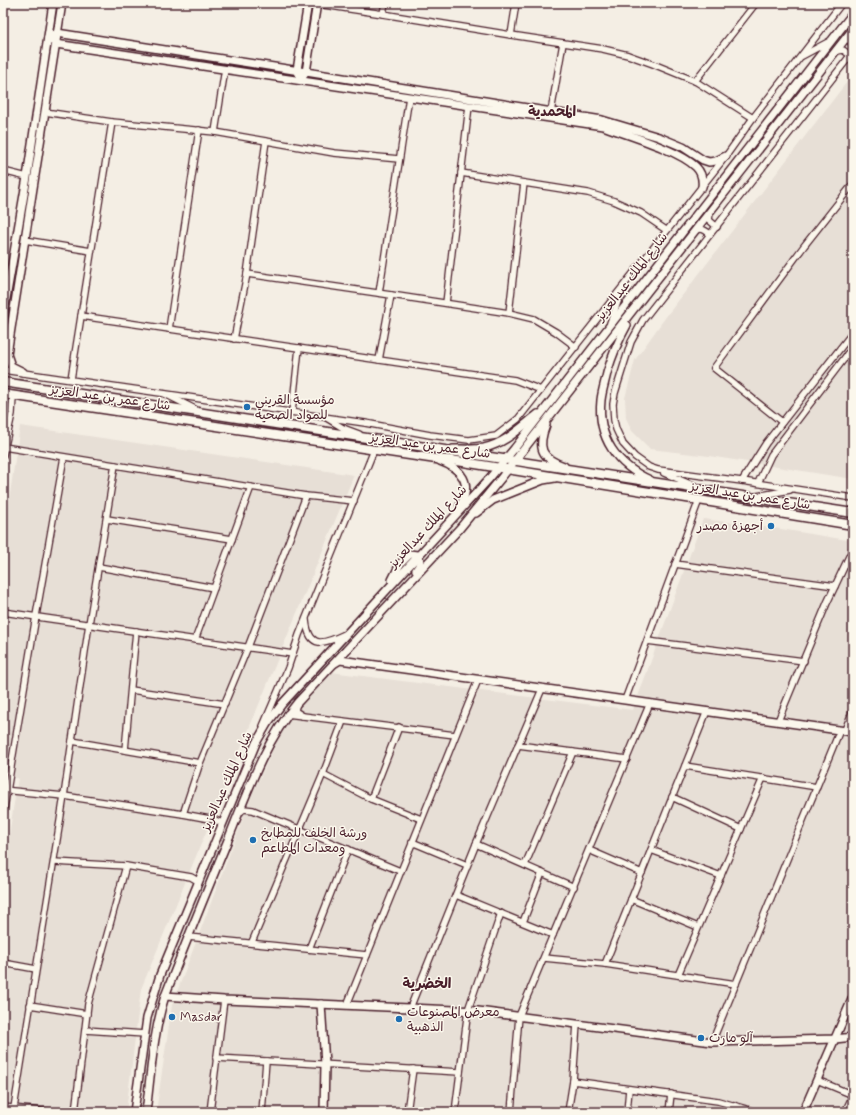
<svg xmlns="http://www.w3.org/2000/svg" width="856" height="1115" font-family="Mynerve,'Playpen Sans Arabic',sans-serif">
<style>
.built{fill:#e7dfd6}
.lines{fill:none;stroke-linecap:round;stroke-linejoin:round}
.minor-casing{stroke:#4a1f2b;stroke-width:8}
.tertiary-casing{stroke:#4a1f2b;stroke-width:10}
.secondary-casing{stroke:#4a1f2b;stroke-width:11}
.minor{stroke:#fbf7ec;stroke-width:5.5}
.tertiary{stroke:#fbf7ec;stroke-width:7}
.secondary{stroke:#fbf7ec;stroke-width:8}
.poi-dot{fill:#1f6fb2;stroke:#fbf7ec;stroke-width:1.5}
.labels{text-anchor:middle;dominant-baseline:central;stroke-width:3;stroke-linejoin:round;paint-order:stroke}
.street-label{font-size:13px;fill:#4a1f2b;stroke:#fbf7ec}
.poi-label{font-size:13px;fill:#4a1f2b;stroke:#fbf7ec;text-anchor:start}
.neighbourhood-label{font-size:14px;font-weight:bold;fill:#4a1f2b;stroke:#fbf7ec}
</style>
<rect width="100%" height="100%" fill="#f4eee4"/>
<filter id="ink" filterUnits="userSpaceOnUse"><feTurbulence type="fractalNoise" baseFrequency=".025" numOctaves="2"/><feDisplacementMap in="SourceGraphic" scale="8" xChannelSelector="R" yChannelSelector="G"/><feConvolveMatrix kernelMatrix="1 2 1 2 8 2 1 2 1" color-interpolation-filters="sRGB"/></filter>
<g filter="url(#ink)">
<g class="built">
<polygon points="853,74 853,479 709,456 650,449 632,431 626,418 625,398 635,360 665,318"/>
<polygon points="20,426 354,475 141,989 126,1112 3,1112 3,874 18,778 3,776 3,541"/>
<polygon points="703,519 781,529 853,541 853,1112 156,1112 172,1005 252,795 283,728 303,703 331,672 633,710"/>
</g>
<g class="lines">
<defs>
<g id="minor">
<polyline points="317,4 383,14 511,35 603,49 628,55 653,64 695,81 753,118"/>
<polyline points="383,14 385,3"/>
<polyline points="850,33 849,40 853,45"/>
<polyline points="511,35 516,3"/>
<polyline points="836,51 843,50 853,57"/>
<polyline points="853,52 643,320 631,342 615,393 613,404 614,420 616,429 623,444 635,457 649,467 658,470 742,481 853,498"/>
<polyline points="802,56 830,41"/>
<polyline points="695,81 756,3"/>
<polyline points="45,112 112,122 215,132 334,153 399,159"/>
<polyline points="551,112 563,43"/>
<polyline points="215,132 225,69"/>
<polyline points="3,171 27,177"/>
<polyline points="461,173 588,193 614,201 641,213 666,230"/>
<polyline points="710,213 709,220 717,227"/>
<path d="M696 230C702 227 706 231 710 234"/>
<polyline points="25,240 91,251"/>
<polyline points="247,274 398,296 509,313 534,319 556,332 576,347"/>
<polyline points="379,293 409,97"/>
<polyline points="446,303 469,106"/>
<polyline points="509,313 524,183"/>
<polyline points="81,316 515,380 541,390"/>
<polyline points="610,323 623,288"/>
<polyline points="169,329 199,130"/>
<polyline points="234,339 247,274 266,141"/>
<polyline points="847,354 853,359"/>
<polyline points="379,360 391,295"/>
<polyline points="3,370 365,423 430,435 469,440 496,436 518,419 726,156 753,118 842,3"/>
<polyline points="71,379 112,122"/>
<polyline points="165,394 195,409"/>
<polyline points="292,412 299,348"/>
<polyline points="325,417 343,428 359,434"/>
<polyline points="782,422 714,368 804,246 853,184"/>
<polyline points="4,447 306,496 354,501"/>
<polyline points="3,455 12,414 13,396"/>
<polyline points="664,473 695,486"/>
<polyline points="742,481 766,443 853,332"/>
<polyline points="758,483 771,455 853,347"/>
<polyline points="757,496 790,490"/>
<polyline points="107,519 232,539"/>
<polyline points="675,564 835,586"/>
<polyline points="99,567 214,588"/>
<polyline points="3,612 293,654"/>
<path d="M306 620C309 650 324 644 345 634"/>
<polyline points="195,640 251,487"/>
<polyline points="647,641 804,661"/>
<polyline points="131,690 225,704"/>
<polyline points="625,700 699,500"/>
<polyline points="287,714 303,716 295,711 296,705"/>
<polyline points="303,716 455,735"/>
<polyline points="778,721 827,603 853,548"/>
<polyline points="263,726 288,668 299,635 374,450"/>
<polyline points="845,730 853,710"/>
<polyline points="72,741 200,763"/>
<polyline points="518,745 627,759"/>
<polyline points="125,750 136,631"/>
<polyline points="685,766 817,787"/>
<polyline points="323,774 371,799 399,727"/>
<polyline points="3,790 64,796 183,814 215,820 222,823"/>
<polyline points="672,797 741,829"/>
<polyline points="371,799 421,819"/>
<polyline points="239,813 244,809 253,810 400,871"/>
<polyline points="183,814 200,763 248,647 306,496"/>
<polyline points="3,815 36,616 64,457"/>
<polyline points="412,842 467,865"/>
<polyline points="476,844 574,887"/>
<polyline points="589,850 642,873"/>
<polyline points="651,850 721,876"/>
<polyline points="54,862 126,866 191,877 198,881"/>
<polyline points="525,865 573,752"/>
<polyline points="456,895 553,935"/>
<polyline points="631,899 698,927"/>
<polyline points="523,922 542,873"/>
<polyline points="188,937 367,955"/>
<polyline points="252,942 323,774 343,721"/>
<polyline points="309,949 348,849"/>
<polyline points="544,958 605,964 736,984"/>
<polyline points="3,963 36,969"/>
<polyline points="605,964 707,711"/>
<polyline points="678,975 763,778"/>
<polyline points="30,1005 87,1014"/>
<polyline points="347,1005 478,680"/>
<polyline points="410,1008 476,844 542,689"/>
<polyline points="85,1030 145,1034"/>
<polyline points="712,1042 840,730"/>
<polyline points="216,1058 460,1072"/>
<polyline points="817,1080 853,1095"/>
<polyline points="573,1081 718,1101 757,1112"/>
<polyline points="3,1107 51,1112"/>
<polyline points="14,1108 64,796 89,624 115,465"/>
<polyline points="75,1112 88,1004 126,866"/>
<polyline points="210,1112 224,1000"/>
<polyline points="262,1112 266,1061"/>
<polyline points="407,1112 413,1069"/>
<polyline points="455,1112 468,1010 501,913"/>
<polyline points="511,1112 519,1016 650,703"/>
<polyline points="568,1112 573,1081 577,1024"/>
<polyline points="627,1112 629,1089"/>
<polyline points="669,1112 671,1094"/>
<polyline points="731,1112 734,1105"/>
<polyline points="845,1112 853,1095"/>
</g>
<g id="tertiary">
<polyline points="299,74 297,70 308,3"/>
<polyline points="304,75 306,72 317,3"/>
<path d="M702 187C703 179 702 173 696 167 679 150 627 135 603 126L56 44 48 38 57 33 306 72 602 120 659 137 683 147 703 160 709 162 716 161 726 156"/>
<polyline points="3,316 27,177 53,3"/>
<path d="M627 325C618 341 612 356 607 373 605 382 602 391 601 400 597 438 617 465 650 480"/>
<polyline points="23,372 11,366 7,354 62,3"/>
<path d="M546 425C537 448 541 458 564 466"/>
<path d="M453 449C463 449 474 450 484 448 506 443 520 428 538 414"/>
<path d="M440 461C462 469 473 483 460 506"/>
<polyline points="476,513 493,500 543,480 555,478"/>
<path d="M392 580 400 564 410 554 417 555C422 560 420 565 416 570"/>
<polyline points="335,663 340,660 853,732"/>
<polyline points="165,996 224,1000 478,1011 712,1042 835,1039 853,1037"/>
<polyline points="321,1004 325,1064 324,1112"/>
<polyline points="134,1112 147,1018 160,975 256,743 267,724 282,704 488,480 514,449 853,13"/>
<path d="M146 1112C151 1073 153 1033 165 996 186 942 208 888 230 835 248 790 266 740 297 703L460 528 502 477 853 29"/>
<polyline points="803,1112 853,997"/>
</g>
<g id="secondary">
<polyline points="3,382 853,513"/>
<polyline points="3,394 436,459 451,460 853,525"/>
</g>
</defs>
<use href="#minor" class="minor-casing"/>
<use href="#tertiary" class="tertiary-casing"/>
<use href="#secondary" class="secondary-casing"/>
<use href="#minor" class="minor"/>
<use href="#tertiary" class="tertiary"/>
<use href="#secondary" class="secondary"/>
</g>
</g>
<g class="poi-dot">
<circle cx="247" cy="407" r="4"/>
<circle cx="771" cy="526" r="4"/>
<circle cx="253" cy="840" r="4"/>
<circle cx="172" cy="1017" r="4"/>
<circle cx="399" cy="1019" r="4"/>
<circle cx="701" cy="1038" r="4"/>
</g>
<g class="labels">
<g class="street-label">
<text transform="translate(632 277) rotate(-52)">شارع الملك عبدالعزيز</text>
<text transform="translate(110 398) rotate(8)">شارع عمر بن عبد العزيز</text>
<text transform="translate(430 446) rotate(8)">شارع عمر بن عبد العزيز</text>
<text transform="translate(750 496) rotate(9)">شارع عمر بن عبد العزيز</text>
<text transform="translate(428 527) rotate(-47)">شارع الملك عبدالعزيز</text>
<text transform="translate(227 782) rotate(-66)">شارع الملك عبدالعزيز</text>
</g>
<g class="poi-label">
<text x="255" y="400">مؤسسة القريني<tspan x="255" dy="15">للمواد الصحيه</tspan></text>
<text x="763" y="526" text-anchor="end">أجهزة مصدر</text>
<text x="261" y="833">ورشة الخلف للمطابخ<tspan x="261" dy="15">ومعدات المطاعم</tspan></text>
<text x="407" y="1012">معرض المصنوعات<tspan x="407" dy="15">الذهبية</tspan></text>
<text x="180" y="1017">Masdar</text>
<text x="709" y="1038">آلو مارت</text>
</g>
<g class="neighbourhood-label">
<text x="552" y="112">المحمدية</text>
<text x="427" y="984">الخضرية</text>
</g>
</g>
<rect width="856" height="1115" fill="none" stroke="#fbf7ec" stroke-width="16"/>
<rect x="8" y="8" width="840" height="1099" fill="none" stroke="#4a1f2b" stroke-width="1.5" filter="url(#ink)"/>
</svg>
